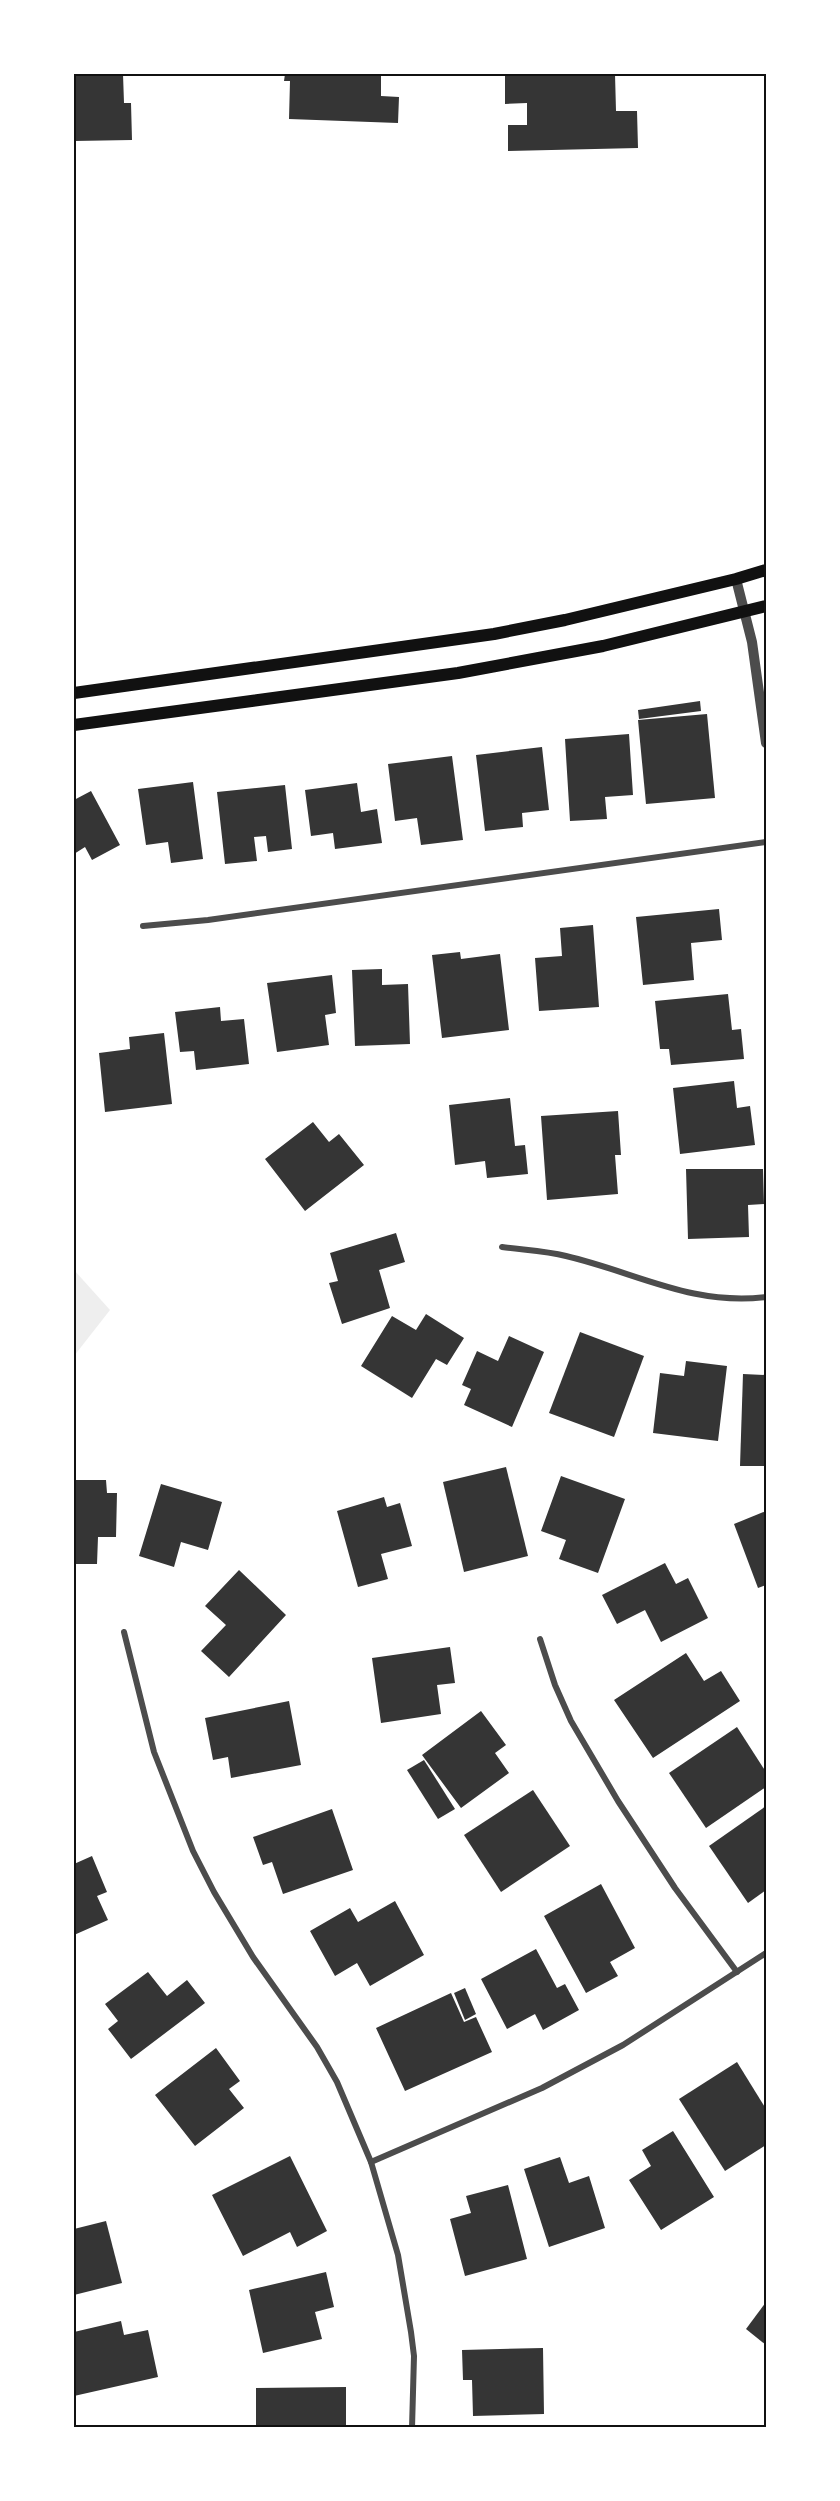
<svg xmlns="http://www.w3.org/2000/svg" width="840" height="2501" font-family="Roboto,sans-serif">
<style>
.green{fill:#eee}
.building{fill:#353535}
.lines{fill:none;stroke-linecap:round;stroke-linejoin:round}
.minor{stroke:#4c4c4c;stroke-width:6}
.tertiary{stroke:#4c4c4c;stroke-width:10}
.secondary{stroke:#111;stroke-width:12}
.neatline{fill:none;stroke:#111;stroke-width:2}
</style>
<rect width="100%" height="100%" fill="#fff"/>
<polygon class="green" points="74,1270 110,1310 74,1356"/>
<g class="building">
<polygon points="74,74 123,74 124,103 131,103 132,140 74,141"/>
<polygon points="285,74 381,74 381,96 399,97 398,123 289,119 290,81 284,81"/>
<polygon points="505,74 615,74 616,111 637,111 638,148 508,151 508,125 527,125 527,103 505,104"/>
<polygon points="700,701 701,711 639,719 638,710"/>
<polygon points="707,714 715,798 646,804 638,720"/>
<polygon points="629,734 633,795 605,797 607,819 570,821 565,739"/>
<polygon points="542,747 549,810 522,813 523,827 485,831 476,755"/>
<polygon points="452,756 463,840 421,845 417,818 395,821 388,764"/>
<polygon points="193,782 203,859 171,863 168,842 146,845 138,789"/>
<polygon points="357,783 361,812 377,809 382,843 335,849 333,833 311,836 305,790"/>
<polygon points="285,785 292,849 268,852 266,836 254,837 257,861 225,864 217,792"/>
<polygon points="91,791 120,845 92,860 85,847 74,854 74,800"/>
<polygon points="719,909 722,940 691,943 694,980 643,985 636,917"/>
<polygon points="593,925 599,1007 539,1011 535,958 562,956 560,928"/>
<polygon points="460,952 461,959 500,954 509,1030 442,1038 432,955"/>
<polygon points="382,969 382,985 408,984 410,1044 355,1046 352,970"/>
<polygon points="332,975 336,1013 325,1015 329,1045 277,1052 267,983"/>
<polygon points="728,994 732,1030 741,1029 744,1059 671,1065 669,1049 660,1049 655,1001"/>
<polygon points="220,1007 221,1021 244,1019 249,1064 196,1070 194,1051 180,1052 175,1012"/>
<polygon points="164,1033 172,1104 105,1112 99,1053 130,1049 129,1037"/>
<polygon points="734,1081 737,1108 750,1106 755,1145 680,1154 673,1088"/>
<polygon points="510,1098 515,1146 525,1145 528,1174 487,1178 485,1161 455,1165 449,1105"/>
<polygon points="618,1111 621,1155 615,1155 618,1194 547,1200 541,1116"/>
<polygon points="313,1122 329,1142 339,1134 364,1165 305,1211 265,1159"/>
<polygon points="686,1169 763,1169 764,1204 748,1205 749,1237 688,1239"/>
<polygon points="396,1233 405,1262 379,1270 390,1308 342,1324 329,1283 338,1281 330,1253"/>
<polygon points="426,1314 464,1338 447,1365 436,1359 412,1398 361,1366 392,1316 416,1330"/>
<polygon points="580,1332 644,1356 614,1437 549,1413"/>
<polygon points="509,1336 544,1352 512,1427 464,1405 471,1389 462,1385 477,1351 498,1361"/>
<polygon points="686,1361 727,1366 718,1441 653,1433 660,1373 684,1376"/>
<polygon points="743,1374 766,1375 766,1466 740,1466"/>
<polygon points="506,1467 528,1556 464,1572 443,1482"/>
<polygon points="561,1476 625,1499 598,1573 559,1559 566,1540 541,1531"/>
<polygon points="74,1480 106,1480 107,1493 117,1493 116,1537 98,1537 97,1564 74,1564"/>
<polygon points="161,1484 222,1502 208,1550 181,1542 174,1567 139,1556"/>
<polygon points="384,1497 387,1507 400,1503 412,1546 381,1554 388,1579 358,1587 337,1511"/>
<polygon points="766,1511 766,1585 758,1588 734,1524"/>
<polygon points="665,1563 676,1584 688,1578 708,1618 661,1642 645,1610 617,1624 602,1595"/>
<polygon points="239,1570 286,1615 229,1677 201,1651 226,1625 205,1606"/>
<polygon points="450,1647 455,1683 437,1685 441,1714 381,1723 372,1658"/>
<polygon points="686,1653 704,1681 721,1671 740,1701 653,1758 614,1700"/>
<polygon points="289,1701 301,1765 231,1778 228,1757 213,1760 205,1718"/>
<polygon points="481,1711 506,1745 495,1753 509,1773 461,1808 422,1755"/>
<polygon points="737,1727 766,1772 766,1787 706,1828 669,1773"/>
<polygon points="424,1760 455,1809 438,1819 407,1770"/>
<polygon points="533,1790 570,1846 501,1892 464,1835"/>
<polygon points="766,1806 766,1890 748,1903 709,1846"/>
<polygon points="332,1809 353,1870 283,1894 272,1862 263,1865 253,1837"/>
<polygon points="92,1856 107,1892 97,1896 108,1920 74,1935 74,1864"/>
<polygon points="601,1884 635,1948 610,1962 618,1976 586,1993 544,1916"/>
<polygon points="395,1901 424,1955 370,1986 357,1963 335,1976 310,1931 350,1908 358,1922"/>
<polygon points="536,1949 557,1988 565,1984 579,2010 543,2030 535,2014 507,2029 481,1979"/>
<polygon points="148,1972 167,1996 187,1980 205,2003 131,2059 108,2029 118,2021 105,2004"/>
<polygon points="465,1988 476,2014 465,2020 454,1993"/>
<polygon points="451,1993 464,2022 476,2017 492,2052 405,2091 376,2028"/>
<polygon points="216,2048 240,2081 229,2089 244,2108 195,2146 155,2095"/>
<polygon points="737,2062 766,2109 766,2145 725,2171 679,2099"/>
<polygon points="673,2131 714,2197 661,2230 629,2180 651,2166 642,2150"/>
<polygon points="290,2156 327,2231 297,2247 290,2232 243,2256 212,2195"/>
<polygon points="560,2157 569,2183 589,2176 605,2228 549,2247 524,2169"/>
<polygon points="508,2185 527,2259 465,2276 450,2219 471,2213 466,2196"/>
<polygon points="106,2221 122,2283 74,2295 74,2229"/>
<polygon points="326,2272 334,2307 315,2312 322,2339 263,2353 249,2290"/>
<polygon points="766,2302 766,2345 746,2329"/>
<polygon points="121,2321 124,2335 148,2330 158,2377 74,2396 74,2332"/>
<polygon points="543,2348 544,2414 473,2416 472,2380 463,2380 462,2350"/>
<polygon points="346,2387 346,2428 256,2428 256,2388"/>
</g>
<g class="lines">
<g class="minor">
<polyline points="143,926 208,920 766,842"/>
<path d="M502 1247C523 1250 545 1251 566 1256 635 1272 691 1306 766 1297"/>
<polyline points="124,1632 154,1752 193,1851 214,1892 253,1957 317,2047 337,2082 371,2162 398,2255 411,2332 414,2356 412,2428"/>
<polyline points="540,1639 555,1685 571,1721 618,1801 675,1888 737,1972"/>
<polyline points="371,2162 542,2088 623,2045 766,1953"/>
</g>
<polyline class="tertiary" points="736,579 752,642 766,743"/>
<g class="secondary">
<polyline points="74,693 494,634 565,620 736,579 766,570"/>
<polyline points="74,725 458,673 603,646 766,606"/>
</g>
</g>
<rect width="840" height="2501" fill="none" stroke="#ffffff" stroke-width="150"/>
<rect x="75" y="75" width="690" height="2351" class="neatline"/>
</svg>
